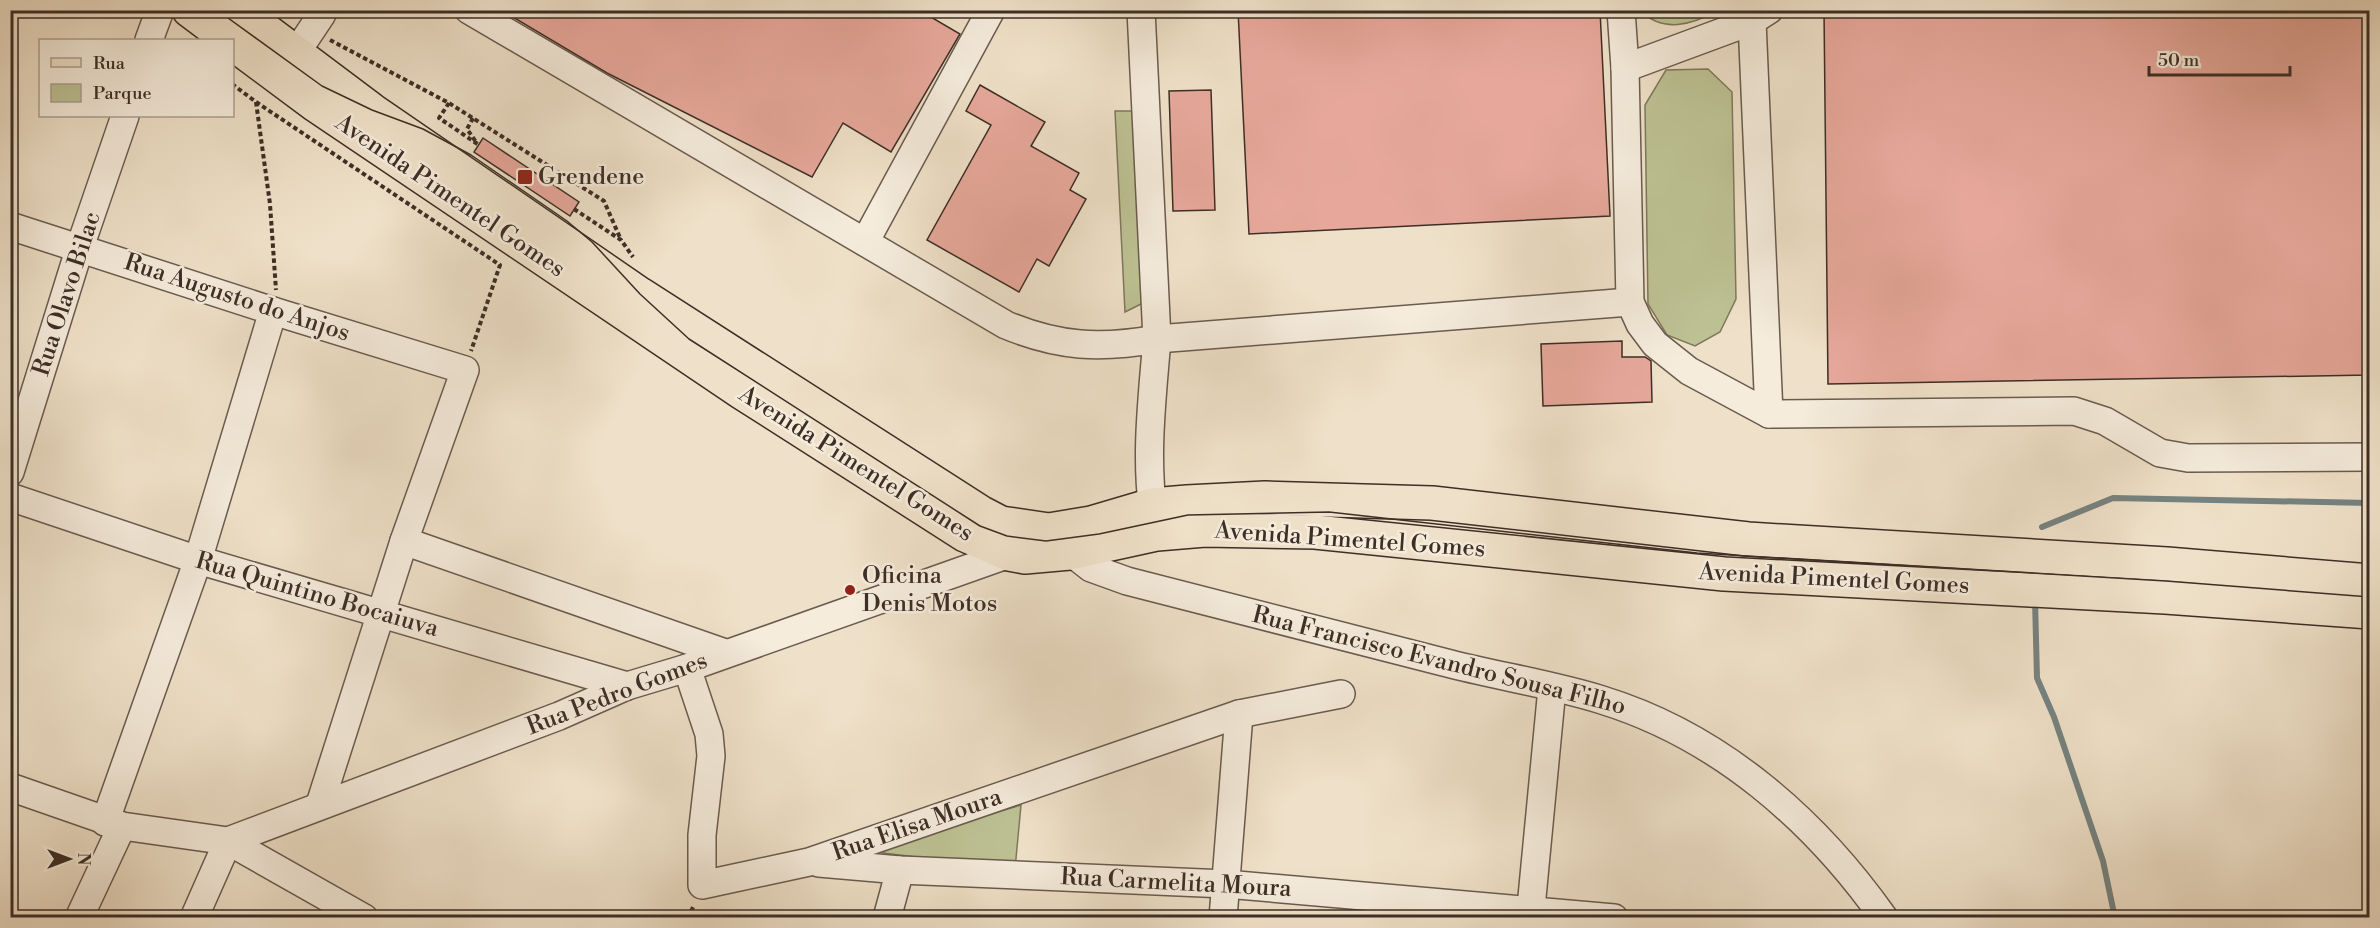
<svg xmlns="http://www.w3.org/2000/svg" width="2380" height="928" font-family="'Libre Bodoni',serif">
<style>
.green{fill:#bdc294;stroke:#7d785d;stroke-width:1.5}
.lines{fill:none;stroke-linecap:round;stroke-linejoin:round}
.stream{stroke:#768381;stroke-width:6}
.building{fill:#e7a89b;stroke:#3d2e26;stroke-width:1.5}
.minor-casing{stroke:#6a5b4f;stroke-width:30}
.major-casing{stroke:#3d2e26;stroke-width:36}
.path{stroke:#3d2e26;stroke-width:4;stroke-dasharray:4.5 3;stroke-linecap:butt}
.minor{stroke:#f5ecdc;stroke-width:27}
.major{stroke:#efe1c9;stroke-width:33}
.tram{stroke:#3d2e26;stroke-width:1.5}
.poi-dot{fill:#8f2418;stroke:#f5ecdc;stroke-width:2}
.labels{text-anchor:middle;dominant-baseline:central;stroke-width:5;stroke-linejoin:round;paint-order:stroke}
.poi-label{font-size:24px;fill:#3d2e26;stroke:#f5ecdc;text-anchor:start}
.street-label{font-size:24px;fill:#3d2e26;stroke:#f5ecdc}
</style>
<rect width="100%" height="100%" fill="#efe1c9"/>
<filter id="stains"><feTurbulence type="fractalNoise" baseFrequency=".00333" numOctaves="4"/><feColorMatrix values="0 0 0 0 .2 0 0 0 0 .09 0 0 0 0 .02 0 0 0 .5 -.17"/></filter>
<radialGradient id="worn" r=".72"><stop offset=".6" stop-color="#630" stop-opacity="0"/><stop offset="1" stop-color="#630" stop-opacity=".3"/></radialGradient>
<g class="green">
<path d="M1640 11H1717C1691 25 1664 33 1640 11Z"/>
<polygon points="1708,69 1732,92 1736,299 1720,332 1695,346 1667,335 1648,304 1645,105 1666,70"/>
<polygon points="1115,111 1134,111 1145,302 1125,312"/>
<polygon points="1021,805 1015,869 883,853 889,843"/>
</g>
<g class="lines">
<g class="stream">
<polyline points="2042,527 2113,498 2370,503"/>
<polyline points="2035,600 2037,678 2054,717 2103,861 2115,918"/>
</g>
</g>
<g class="building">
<polygon points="501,10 919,10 960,34 891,152 843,123 812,177 607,73"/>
<polygon points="1238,10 1600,10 1610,216 1249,234"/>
<polygon points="2370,10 2370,375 1828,384 1824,11"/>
<polygon points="980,85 1045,122 1031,146 1079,173 1070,190 1086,199 1049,266 1037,259 1019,292 927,240 991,125 966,111"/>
<polygon points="1211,90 1215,210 1173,211 1169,91"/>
<polygon points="483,138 579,202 570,216 474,152"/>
<polygon points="1622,341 1622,357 1645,357 1651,361 1652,402 1543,406 1541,344"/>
</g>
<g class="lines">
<defs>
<g id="minor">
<path d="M469 10 1006 325C1059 347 1100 349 1157 339 1152 400 1144 464 1155 524"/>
<polyline points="1141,10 1157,339 1630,302"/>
<polyline points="1621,10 1625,68 1630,302 1640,324 1655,344 1689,371 1769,414 2074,411 2105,421 2160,453 2188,458 2370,457"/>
<polyline points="1752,21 1769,414"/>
<polyline points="149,40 160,10"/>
<polyline points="296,53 322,14"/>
<polyline points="1625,68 1752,21 1769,10"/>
<polyline points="10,226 273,311 465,370 404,541 320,804"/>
<polyline points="865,242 991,10"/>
<polyline points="10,472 80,247 125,116"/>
<polyline points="10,497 198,560 627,686"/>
<polyline points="404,541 725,653"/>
<path d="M1059 543 1091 568 1127 581C1233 608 1338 635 1443 662 1496 676 1551 684 1602 700 1719 736 1814 819 1884 918"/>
<polyline points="687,668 709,734 711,756 702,835 702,885 809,862 1239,714 1341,694"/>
<polyline points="10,787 122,826 228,841 364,918"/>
<polyline points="105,822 198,560 273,311"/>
<polyline points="228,841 559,716 627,686 687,668 1009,554 1019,547"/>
<polyline points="819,863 900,870 1226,884 1614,918"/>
<polyline points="79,918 122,826"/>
<polyline points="194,918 228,841"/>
<polyline points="887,918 900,870"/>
<polyline points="1223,918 1239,714"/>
<polyline points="1530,918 1552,688"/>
</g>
<g id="major">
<polyline points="189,10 229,40"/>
<polyline points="239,10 372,110 640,294 980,512 1001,523 1049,530 1091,523 1152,505 1187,502 1265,498 1432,503 1748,539 2167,564 2370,581"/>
<polyline points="232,43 314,104 741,392 965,535 1009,554 1025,557 1070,553 1157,534 1205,530 1315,532 1724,574 2165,597 2370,612"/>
</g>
</defs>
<use href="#minor" class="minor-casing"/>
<use href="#major" class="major-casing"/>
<g class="path">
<polyline points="330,40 449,103 604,201 621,240"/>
<polyline points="232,84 256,102 270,204 276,290"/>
<polyline points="256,102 500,265 471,351"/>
<polyline points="449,103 439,118 479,145"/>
<polyline points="473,118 467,129 476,142"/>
<polyline points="574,209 621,240 633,257"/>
<polyline points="688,918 694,905"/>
</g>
<use href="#minor" class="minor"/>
<use href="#major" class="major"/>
<polyline class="tram" points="217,10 322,86 372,110 423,129 471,155 567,221 592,242 640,294 689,339 980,526 1007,536 1046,541 1099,534 1188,515 1329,512 1697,553 2166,581 2370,597"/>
</g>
<g class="poi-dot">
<rect x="517" y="169" width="16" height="16" rx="3"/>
<circle cx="850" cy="590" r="6"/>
</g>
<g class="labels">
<g class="poi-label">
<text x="538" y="177">Grendene</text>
<text x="862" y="576">Oficina<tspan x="862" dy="28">Denis Motos</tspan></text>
</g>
<g class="street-label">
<text transform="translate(450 196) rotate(34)">Avenida Pimentel Gomes</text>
<text transform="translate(67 294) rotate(-72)">Rua Olavo Bilac</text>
<text transform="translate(237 298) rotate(18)">Rua Augusto do Anjos</text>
<text transform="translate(856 464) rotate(32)">Avenida Pimentel Gomes</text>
<text transform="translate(1350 540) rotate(4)">Avenida Pimentel Gomes</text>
<text transform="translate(1834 579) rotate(3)">Avenida Pimentel Gomes</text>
<text transform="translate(317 595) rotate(16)">Rua Quintino Bocaiuva</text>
<text transform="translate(1439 661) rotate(14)">Rua Francisco Evandro Sousa Filho</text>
<text transform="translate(617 694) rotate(-21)">Rua Pedro Gomes</text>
<text transform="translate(917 825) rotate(-19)">Rua Elisa Moura</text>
<text transform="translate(1176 883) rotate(3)">Rua Carmelita Moura</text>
</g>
</g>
<rect width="2380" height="928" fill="none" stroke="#efe1c9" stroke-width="36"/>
<rect x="12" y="12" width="2356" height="904" fill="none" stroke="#3d2e26" stroke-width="3"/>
<rect x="18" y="18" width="2344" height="892" fill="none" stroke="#3d2e26" stroke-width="1.5"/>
<rect x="39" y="39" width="195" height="78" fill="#f5ecdc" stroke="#aba093" stroke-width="1.5"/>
<rect x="51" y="58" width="30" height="9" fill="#efe1c9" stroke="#aba093" stroke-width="1.5"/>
<text x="93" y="69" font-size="18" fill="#3d2e26">Rua</text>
<rect x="51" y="84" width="30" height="18" fill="#bdc294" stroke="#aba093" stroke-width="1.5"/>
<text x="93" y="99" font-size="18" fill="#3d2e26">Parque</text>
<g transform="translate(69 859) rotate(90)" stroke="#f5ecdc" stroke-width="4.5" paint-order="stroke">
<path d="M0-4.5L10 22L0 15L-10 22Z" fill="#3d2e26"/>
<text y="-9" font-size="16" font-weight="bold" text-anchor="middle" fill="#3d2e26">N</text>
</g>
<path d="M2149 66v9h141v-9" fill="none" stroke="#3d2e26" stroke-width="3"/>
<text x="2158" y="66" font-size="18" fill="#3d2e26" stroke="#f5ecdc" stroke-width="4.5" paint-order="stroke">50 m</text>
<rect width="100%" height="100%" filter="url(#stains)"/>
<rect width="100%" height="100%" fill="url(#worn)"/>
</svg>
